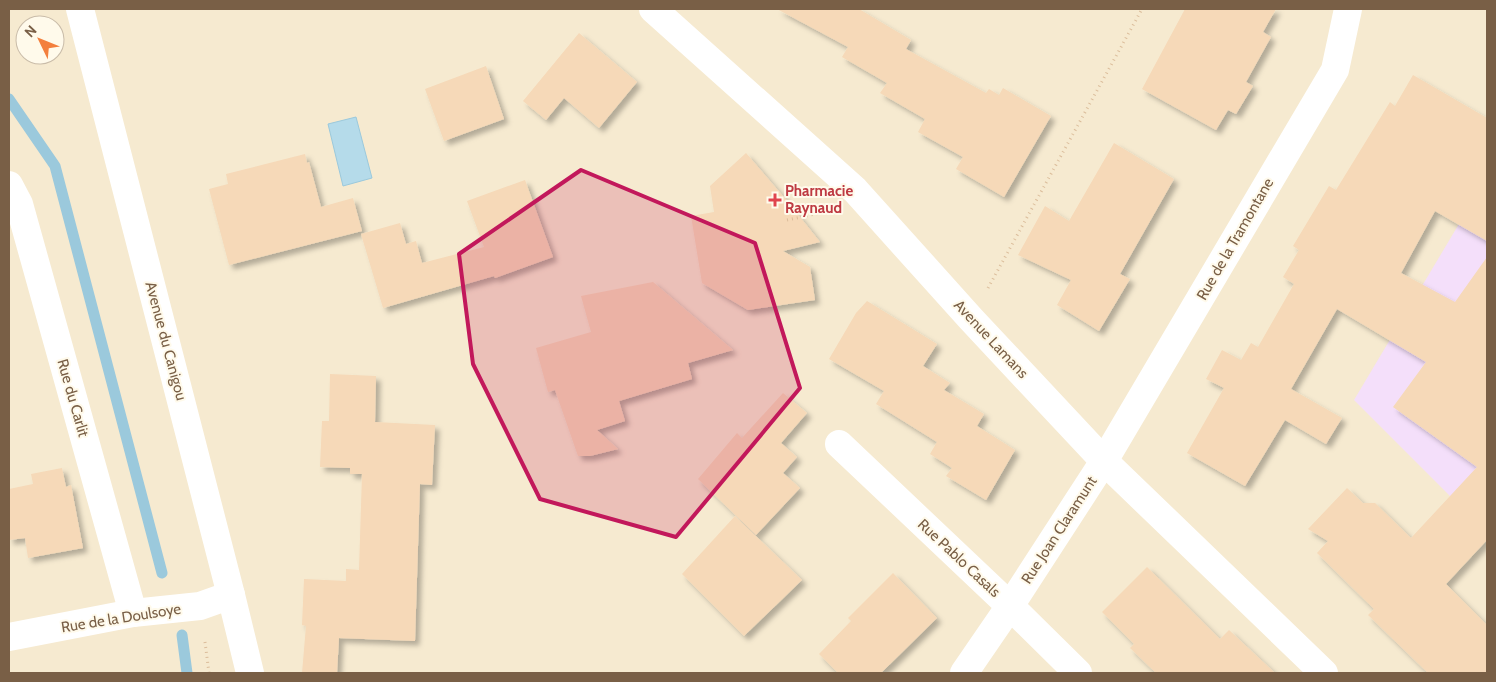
<svg xmlns="http://www.w3.org/2000/svg" width="1496" height="682" font-family="Cabin,sans-serif">
<style>
.residential{fill:#f6ead0;fill-rule:evenodd}
.education{fill:#f4dffa}
.water{fill:#b5dbea;stroke:#9bc9dc}
.lines{fill:none;stroke-linecap:round;stroke-linejoin:round}
.stream{stroke:#9bc9dc;stroke-width:11}
.building{fill:#f6d9b8;filter:url(#shadow)}
.path{stroke:#dbbd9b;stroke-width:3;stroke-dasharray:1 4;stroke-linecap:butt}
.street{stroke:#fff;stroke-width:28}
.secondary{stroke:#fff;stroke-width:28}
.marked{fill:#c2185b;fill-opacity:0.2;stroke:#c2185b;stroke-width:4;stroke-linejoin:round}
.health-dot{fill:#e0444e;stroke:#fffaeb;stroke-width:2}
.labels{text-anchor:middle;dominant-baseline:central;stroke-width:4;stroke-linejoin:round;paint-order:stroke}
.health-label{font-size:15px;font-weight:bold;fill:#be3a42;stroke:#fffaeb;text-anchor:start}
.street-label{font-size:15px;fill:#795f46;stroke:#fffaeb}
</style>
<defs>
<filter id="shadow"><feDropShadow dx="4.5" dy="4.5" stdDeviation="2.5" flood-color="#0004"/></filter>
</defs>
<rect width="100%" height="100%" fill="#fef7e3"/>
<path class="residential" d="M9 9H1487V673H9ZM25 25H55V55H25Z"/>
<polygon class="education" points="1487,177 1487,533 1354,400"/>
<polygon class="water" points="356,117 372,178 343,186 328,124"/>
<g class="lines">
<g class="stream">
<polyline points="9,99 55,166 162,573"/>
<polyline points="182,635 187,673"/>
</g>
</g>
<g class="building">
<polygon points="777,9 859,9 911,40 906,49 986,93 989,89 999,95 1003,88 1051,116 1004,197 956,169 963,157 918,132 925,119 880,93 887,83 842,57 848,47"/>
<polygon points="1185,9 1276,9 1263,32 1271,37 1246,82 1253,86 1236,114 1228,110 1216,130 1142,89"/>
<polygon points="579,33 637,82 599,128 564,98 546,120 523,101"/>
<polygon points="486,66 504,119 444,141 425,89"/>
<polygon points="1413,75 1487,118 1487,241 1435,211 1401,273 1455,302 1487,257 1487,540 1446,584 1487,625 1487,673 1428,673 1368,615 1374,609 1317,553 1328,541 1308,529 1347,488 1363,503 1375,503 1411,538 1477,467 1393,407 1426,362 1337,309 1291,389 1342,418 1326,444 1285,420 1245,486 1187,453 1224,388 1206,379 1222,350 1241,360 1251,343 1258,347 1294,284 1283,277 1299,250 1293,246 1329,186 1336,190 1390,102 1395,106"/>
<polygon points="1114,143 1174,179 1120,274 1130,279 1099,331 1057,305 1071,280 1018,255 1045,206 1069,221"/>
<polygon points="746,153 788,202 820,242 783,251 810,267 815,300 748,310 702,283 691,216 714,212 710,186"/>
<polygon points="305,154 307,163 309,162 321,207 353,198 362,231 229,265 209,189 228,184 226,174"/>
<polygon points="525,180 553,257 495,278 494,276 383,308 361,234 400,223 406,244 416,241 422,263 484,247 467,201"/>
<polygon points="653,282 733,350 688,363 692,379 619,401 625,421 597,430 618,449 590,456 578,456 555,390 548,392 536,348 591,332 581,296"/>
<polygon points="867,301 937,344 923,366 950,383 944,390 984,414 977,426 1015,450 986,500 946,476 952,468 930,454 937,442 876,404 884,391 829,359 856,313"/>
<polygon points="330,374 376,376 375,422 435,425 432,485 420,484 415,641 339,638 337,673 302,673 306,626 302,625 304,579 346,581 346,569 359,570 362,474 350,474 350,468 320,467 322,421 329,421"/>
<polygon points="783,393 807,413 781,443 797,457 783,473 800,488 756,535 698,479 737,433 742,438"/>
<polygon points="62,468 66,487 71,485 83,548 28,558 25,538 9,540 9,489 33,484 31,474"/>
<polygon points="735,516 802,580 744,636 682,574"/>
<polygon points="1147,567 1220,639 1229,630 1275,673 1156,673 1130,648 1134,644 1102,612"/>
<polygon points="893,573 937,618 881,673 838,673 819,654 851,621 848,618"/>
</g>
<g class="lines">
<g class="path">
<polyline points="787,220 825,212"/>
<polyline points="988,288 1142,9"/>
<polyline points="205,642 209,673"/>
</g>
<g class="street">
<polyline points="653,9 855,190 971,319 1104,461 1324,673"/>
<polyline points="9,185 19,204 133,613"/>
<polyline points="839,444 1010,606 1078,673"/>
<polyline points="9,637 133,613 200,606 231,595"/>
<polyline points="964,673 1010,606 1104,461 1335,70 1348,9"/>
</g>
<polyline class="secondary" points="80,9 231,595 250,673"/>
</g>
<path class="marked" d="M581 170 755 243 800 388 676 537 540 499 473 364 459 254Z"/>
<path class="health-dot" d="M772.5 192.5h5v5h5v5h-5v5h-5v-5h-5v-5h5z"/>
<g class="labels">
<g class="health-label">
<text x="785" y="191">Pharmacie<tspan x="785" dy="17">Raynaud</tspan></text>
</g>
<g class="street-label">
<text transform="translate(1235 239) rotate(-60)">Rue de la Tramontane</text>
<text transform="translate(991 339) rotate(47)">Avenue Lamans</text>
<text transform="translate(166 341) rotate(75)">Avenue du Canigou</text>
<text transform="translate(73 398) rotate(74)">Rue du Carlit</text>
<text transform="translate(1059 530) rotate(-57)">Rue Joan Claramunt</text>
<text transform="translate(959 558) rotate(43)">Rue Pablo Casals</text>
<text transform="translate(121 618) rotate(-9)">Rue de la Doulsoye</text>
</g>
</g>
<rect width="1496" height="682" fill="none" stroke="#795f46" stroke-width="20"/>
<g transform="translate(40 40) rotate(313)"><circle r="24" fill="#fffaeb" stroke="#c9bca9"/>
<path d="M0-4L9 19L0 12L-9 19Z" fill="#f37f3d"/>
<text y="-8" font-size="14" font-weight="bold" text-anchor="middle" fill="#795f46">N</text>
</g>
</svg>
